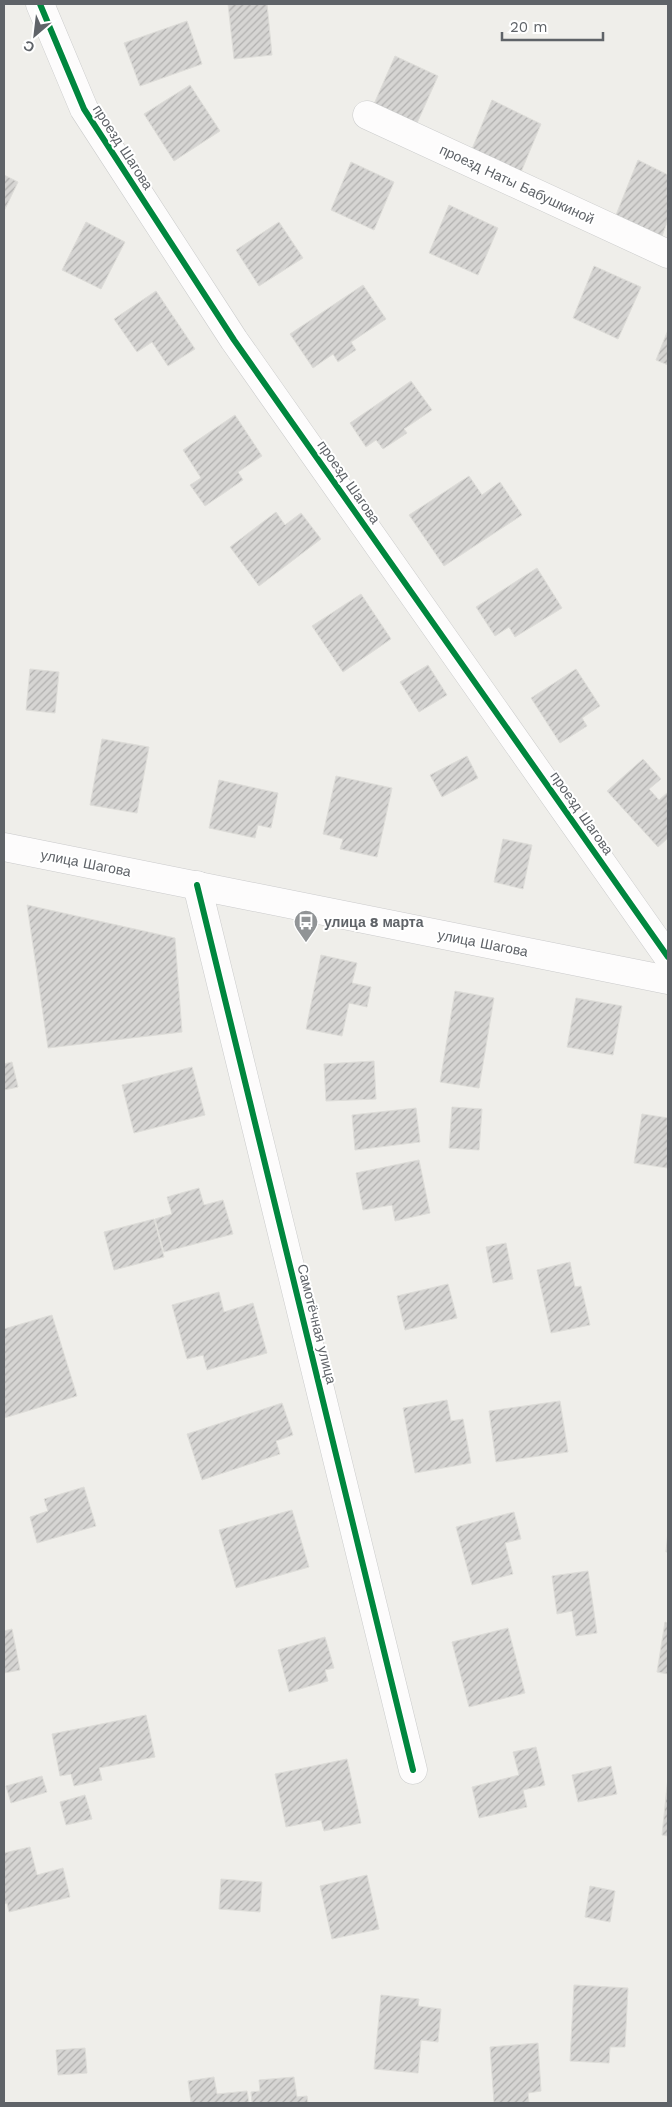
<svg xmlns="http://www.w3.org/2000/svg" width="672" height="2107" font-family="'Work Sans',sans-serif">
<style>
.building{fill:url(#building-hatch);stroke:#deddd9}
.lines{fill:none;stroke-linecap:round;stroke-linejoin:round}
.minor-casing{stroke:#cbcccc;stroke-width:29}
.secondary-casing{stroke:#cacacb;stroke-width:29}
.minor{stroke:#fdfcfc;stroke-width:28}
.secondary{stroke:#fdfcfc;stroke-width:28}
.cycleway-casing{stroke:#fff;stroke-width:9}
.cycleway{stroke:#00873e;stroke-width:6}
.labels{text-anchor:middle;dominant-baseline:central;stroke-width:4;stroke-linejoin:round;paint-order:stroke}
.street-label{font-size:14px;fill:#5f6368;stroke:#fff}
.poi-label{font-size:14px;font-weight:bold;fill:#5f6368;stroke:#fff;text-anchor:start}
</style>
<defs>
<pattern id="building-hatch" width="6" height="6" patternUnits="userSpaceOnUse" patternTransform="scale(1.25)"><rect width="6" height="6" fill="#d6d5d3"/><path d="M-1 1l2-2M0 6l6-6M5 7l2-2" fill="none" stroke="#b1b0af"/></pattern>
</defs>
<rect width="100%" height="100%" fill="#efeeea"/>
<g class="building">
<polygon points="228,4 267,4 272,55 234,59"/>
<polygon points="187,21 202,64 140,86 124,43"/>
<polygon points="395,56 438,76 417,123 374,104"/>
<polygon points="190,85 220,131 174,161 144,114"/>
<polygon points="492,100 541,124 521,172 472,149"/>
<polygon points="638,160 668,175 668,220 662,236 616,215"/>
<polygon points="351,162 394,182 374,230 331,210"/>
<polygon points="4,175 18,182 4,211"/>
<polygon points="449,205 498,228 478,275 429,253"/>
<polygon points="86,222 125,242 101,289 62,270"/>
<polygon points="279,222 303,258 259,286 236,250"/>
<polygon points="594,266 641,287 618,339 573,318"/>
<polygon points="363,285 386,319 351,342 356,350 338,362 333,354 313,368 290,334"/>
<polygon points="156,291 195,349 168,366 152,342 137,352 114,319"/>
<polygon points="668,330 668,365 656,360"/>
<polygon points="411,381 432,410 404,429 407,433 383,449 376,440 366,447 350,423"/>
<polygon points="235,415 262,456 238,472 243,480 205,506 190,485 201,478 183,450"/>
<polygon points="469,476 482,495 500,482 522,515 444,566 409,515"/>
<polygon points="276,512 285,525 301,513 321,539 259,586 230,547"/>
<polygon points="537,568 562,608 515,637 509,627 495,636 476,607"/>
<polygon points="361,594 391,639 343,672 312,626"/>
<polygon points="428,665 447,695 419,712 400,682"/>
<polygon points="30,669 59,672 55,713 26,710"/>
<polygon points="576,669 600,706 582,718 587,726 560,743 531,698"/>
<polygon points="102,739 149,747 137,813 90,805"/>
<polygon points="467,756 478,778 442,797 430,775"/>
<polygon points="643,759 661,779 649,789 659,800 668,792 668,838 658,847 607,791"/>
<polygon points="336,776 392,788 377,857 340,849 343,839 323,834"/>
<polygon points="219,780 278,793 271,828 258,825 255,838 209,828"/>
<polygon points="503,839 532,845 523,889 494,882"/>
<polygon points="27,905 175,938 182,1032 48,1048"/>
<polygon points="321,955 357,963 352,983 371,987 367,1007 349,1003 342,1036 306,1029"/>
<polygon points="455,991 494,998 479,1088 440,1082"/>
<polygon points="576,998 622,1006 613,1055 567,1047"/>
<polygon points="374,1061 376,1099 326,1101 324,1064"/>
<polygon points="12,1062 18,1087 4,1090 4,1064"/>
<polygon points="192,1067 205,1115 134,1133 122,1085"/>
<polygon points="452,1107 482,1109 479,1150 449,1148"/>
<polygon points="416,1108 420,1142 355,1150 352,1115"/>
<polygon points="642,1114 668,1118 668,1168 634,1163"/>
<polygon points="419,1160 430,1213 395,1221 392,1205 363,1210 356,1173"/>
<polygon points="199,1188 204,1205 223,1200 233,1234 164,1252 155,1219 172,1214 167,1197"/>
<polygon points="154,1219 164,1257 114,1270 104,1232"/>
<polygon points="506,1243 513,1279 493,1283 486,1247"/>
<polygon points="570,1262 575,1287 581,1286 590,1325 551,1333 537,1270"/>
<polygon points="448,1284 457,1318 405,1330 397,1296"/>
<polygon points="219,1292 224,1312 253,1303 267,1353 207,1370 203,1355 187,1359 172,1305"/>
<polygon points="52,1315 77,1396 4,1418 4,1329"/>
<polygon points="447,1400 451,1421 463,1419 471,1463 415,1473 403,1408"/>
<polygon points="560,1401 568,1452 496,1462 489,1411"/>
<polygon points="282,1403 293,1435 276,1441 280,1454 202,1480 187,1434"/>
<polygon points="84,1487 96,1526 37,1543 30,1517 48,1511 44,1499"/>
<polygon points="292,1510 309,1567 236,1588 219,1530"/>
<polygon points="514,1512 521,1539 505,1543 513,1574 472,1585 456,1527"/>
<polygon points="668,1531 668,1552 666,1552"/>
<polygon points="588,1571 597,1633 576,1636 572,1611 557,1614 552,1576"/>
<polygon points="665,1622 668,1623 668,1674 657,1672"/>
<polygon points="508,1628 525,1693 469,1707 452,1642"/>
<polygon points="12,1629 20,1670 4,1673 4,1631"/>
<polygon points="325,1637 334,1668 325,1670 328,1681 289,1692 278,1650"/>
<polygon points="146,1715 155,1757 99,1768 102,1780 74,1786 71,1774 60,1776 52,1734"/>
<polygon points="536,1747 545,1785 523,1790 527,1807 479,1818 472,1787 519,1775 513,1752"/>
<polygon points="347,1759 361,1823 324,1831 321,1820 286,1827 275,1774"/>
<polygon points="611,1766 617,1794 578,1802 572,1775"/>
<polygon points="42,1776 47,1792 11,1803 6,1786"/>
<polygon points="668,1777 668,1836 662,1835"/>
<polygon points="85,1795 92,1819 66,1825 60,1802"/>
<polygon points="30,1847 37,1875 63,1868 70,1897 9,1912 7,1903 4,1904 4,1853"/>
<polygon points="367,1875 379,1929 332,1939 320,1886"/>
<polygon points="221,1879 262,1882 260,1912 219,1909"/>
<polygon points="590,1886 615,1891 610,1922 585,1917"/>
<polygon points="574,1985 628,1988 625,2047 610,2047 609,2063 570,2061"/>
<polygon points="381,1995 419,1999 418,2006 441,2009 438,2042 421,2040 418,2073 374,2069"/>
<polygon points="538,2043 541,2091 528,2093 529,2103 494,2103 490,2047"/>
<polygon points="85,2048 87,2073 58,2075 56,2050"/>
<polygon points="214,2077 217,2094 247,2091 249,2103 191,2103 188,2081"/>
<polygon points="294,2077 297,2097 307,2096 308,2103 252,2103 251,2092 260,2091 259,2080"/>
</g>
<g class="lines">
<defs>
<g id="minor">
<polyline points="40,4 84,109 234,340 668,957"/>
<polyline points="367,115 668,254"/>
<polyline points="197,885 413,1770"/>
</g>
<polyline id="secondary" points="4,847 668,980"/>
</defs>
<use href="#minor" class="minor-casing"/>
<use href="#secondary" class="secondary-casing"/>
<use href="#minor" class="minor"/>
<use href="#secondary" class="secondary"/>
<defs>
<g id="cycleway">
<polyline points="40,4 84,109 234,340 668,957"/>
<polyline points="197,885 413,1770"/>
</g>
</defs>
<use href="#cycleway" class="cycleway-casing"/>
<use href="#cycleway" class="cycleway"/>
</g>
<defs>
<symbol id="bus-pin" viewBox="-11 -11 22 30"><path d="M0 17L-7.5 6A9.5 9.5 0 1 1 7.5 6Z" fill="#919496" stroke="#fff"/><path d="M-5-6H5V4H4V6H2V4H-2V6H-4V4H-5ZM-3.5-4V0h7V-4ZM-3.5 1.2v1.5H-2V1.2ZM2 1.2v1.5H3.5V1.2Z" fill="#fff"/></symbol>
</defs>
<g fill-rule="evenodd">
<use href="#bus-pin" x="292" y="908" width="28" height="38"/>
</g>
<g class="labels">
<g class="street-label">
<text transform="translate(123 147) rotate(57)">проезд Шагова</text>
<text transform="translate(517 184) rotate(25)">проезд Наты Бабушкиной</text>
<text transform="translate(349 482) rotate(55)">проезд Шагова</text>
<text transform="translate(582 813) rotate(55)">проезд Шагова</text>
<text transform="translate(86 863) rotate(11)">улица Шагова</text>
<text transform="translate(483 943) rotate(11)">улица Шагова</text>
<text transform="translate(317 1324) rotate(76)">Самотёчная улица</text>
</g>
<g class="poi-label">
<text x="324" y="922">улица 8 марта</text>
</g>
</g>
<rect width="672" height="2107" fill="none" stroke="#5f6368" stroke-width="10"/>
<g transform="translate(35 35) rotate(208)" stroke="#ffffff" stroke-width="4" paint-order="stroke">
<path d="M0-4L9 19L0 12L-9 19Z" fill="#5f6368"/>
<text y="-8" font-size="14" font-weight="bold" text-anchor="middle" fill="#5f6368">С</text>
</g>
<path d="M502 32v8h101v-8" fill="none" stroke="#5f6368" stroke-width="2.5"/>
<text x="510" y="32" font-size="15" fill="#5f6368" stroke="#ffffff" stroke-width="4" paint-order="stroke">20 m</text>
</svg>
